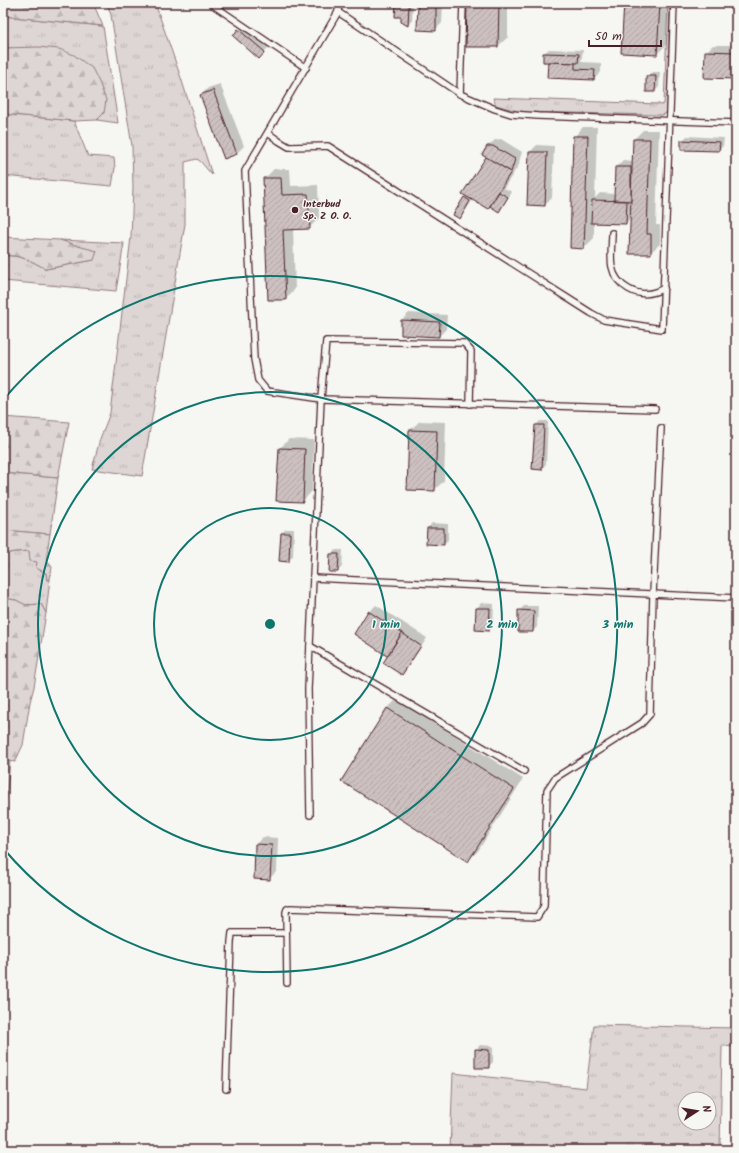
<svg xmlns="http://www.w3.org/2000/svg" width="739" height="1153" font-family="Kalam,sans-serif">
<style>
.grass{fill:url(#grass-tufts);stroke:#947a80;fill-rule:evenodd}
.forest{fill:url(#forest-firs);stroke:#947a80}
.shadow{fill:#0003}
.building{fill:url(#building-hatch);stroke:#4a1f2b}
.lines{fill:none;stroke-linecap:round;stroke-linejoin:round}
.lane-casing{stroke:#4a1f2b;stroke-width:8}
.lane{stroke:#f6f6f2;stroke-width:5.5}
.ring{fill:none;stroke:#0f766e;stroke-width:2}
.poi-dot{fill:#4a1f2b;stroke:#f6f6f2;stroke-width:1.5}
.labels{text-anchor:middle;dominant-baseline:central;stroke-width:3;stroke-linejoin:round;paint-order:stroke}
.poi-label{font-size:10px;font-weight:bold;fill:#4a1f2b;stroke:#f6f6f2;text-anchor:start}
.centre{fill:#0f766e;stroke:#f6f6f2;stroke-width:2}
.ring-label{font-size:12px;text-anchor:middle;font-weight:bold;fill:#0f766e;stroke:#f6f6f2;stroke-width:3;stroke-linejoin:round;paint-order:stroke}
</style>
<defs>
<pattern id="grass-tufts" width="24" height="20" patternUnits="userSpaceOnUse"><rect width="24" height="20" fill="#ddd6d5"/><path d="M3 7l-1-3M5 7V3M7 7l1-3M15 17l-1-3M17 17v-4M19 17l1-3" fill="none" stroke="#bfb7b7"/></pattern>
<pattern id="forest-firs" width="22" height="20" patternUnits="userSpaceOnUse"><rect width="22" height="20" fill="#ddd6d5"/><path d="M5 1l3.5 6h-7zM16 11l3.5 6h-7z" fill="#bfb7b7"/></pattern>
<pattern id="building-hatch" width="6" height="6" patternUnits="userSpaceOnUse"><rect width="6" height="6" fill="#ccc1c0"/><path d="M-1 1l2-2M0 6l6-6M5 7l2-2" fill="none" stroke="#b1a5a5"/></pattern>
</defs>
<rect width="100%" height="100%" fill="#f6f6f2"/>
<filter id="ink" filterUnits="userSpaceOnUse"><feTurbulence type="fractalNoise" baseFrequency=".025" numOctaves="2"/><feDisplacementMap in="SourceGraphic" scale="8" xChannelSelector="R" yChannelSelector="G"/><feConvolveMatrix kernelMatrix="1 2 1 2 8 2 1 2 1" color-interpolation-filters="sRGB"/></filter>
<g filter="url(#ink)">
<g class="grass">
<polygon points="107,3 155,3 181,78 212,175 201,162 197,159 185,162 185,224 142,476 92,469 100,439 110,413 131,237 133,188 132,146 111,15"/>
<polygon points="668,3 670,3 667,111 665,114 662,115 521,112 496,105 493,98 659,104 661,105 664,104"/>
<polygon points="3,16 103,26 118,123 97,120 104,113 12,48 3,48"/>
<polygon points="3,114 74,121 88,156 114,158 115,168 112,186 3,176"/>
<path d="M60 240 124 243 116 291 3 281V256C19 254 32 261 46 269L94 260 78 246Z"/>
<polygon points="3,473 58,478 50,534 3,530"/>
<polygon points="29,551 46,573 47,580 50,579 46,613 41,604 25,605 16,600 3,598 3,555 4,554 16,552"/>
<polygon points="3,760 10,761 6,800 3,800"/>
<path d="M594 1025 736 1028V1047L722 1046 720 1150 677 1147V1150H450L453 1073 586 1088ZM685 1099H709V1123H685Z"/>
</g>
<g class="forest">
<polygon points="3,3 93,3 103,26 3,16"/>
<polygon points="38,47 59,49 74,55 92,68 99,82 106,100 104,113 97,120 74,121 3,114 3,48"/>
<path d="M3 237 60 240 78 246 97 251 94 260 46 269C32 261 19 254 3 256Z"/>
<polygon points="3,417 69,422 58,478 3,473"/>
<polygon points="3,530 50,534 46,560 52,567 50,579 47,580 46,573 36,568 37,562 30,561 29,551 16,552 4,554 3,555"/>
<polygon points="3,598 16,600 26,605 41,604 46,613 34,687 30,702 23,745 15,762 3,760"/>
</g>
<g class="shadow">
<polygon points="397,3 413,3 412,21 408,25 402,16"/>
<polygon points="419,3 443,3 442,23 435,30"/>
<polygon points="468,3 522,3 508,3 508,37 498,46 467,46"/>
<polygon points="625,3 668,3 666,45 657,54"/>
<polygon points="244,26 269,47 263,53 234,36"/>
<polygon points="713,45 736,45 736,78 706,52"/>
<polygon points="549,49 583,50 581,62 601,63 601,72 594,79 549,61 544,53"/>
<polygon points="652,72 660,72 659,87 655,91 647,76"/>
<polygon points="220,84 244,146 237,153 225,158 201,95 208,88"/>
<polygon points="583,127 597,127 595,198 600,193 615,194 616,167 623,160 633,161 634,139 643,130 659,130 656,225 660,225 660,244 650,253 631,217 626,223 594,222 594,238 584,248 571,247 574,137"/>
<polygon points="687,136 724,138 723,146 719,150 682,141"/>
<polygon points="501,139 522,152 519,162 520,163 504,188 512,192 503,206 499,210 491,205 488,208 473,199 464,213 459,218 464,198 467,195 486,158 487,147 495,140"/>
<polygon points="537,145 554,146 552,198 545,205 530,152"/>
<polygon points="274,169 290,169 291,186 318,185 319,218 309,228 293,228 295,289 286,299 264,179"/>
<polygon points="409,313 447,315 446,329 439,336 402,320"/>
<polygon points="420,421 446,422 444,481 434,490 410,430"/>
<polygon points="540,421 548,421 546,464 542,469 536,425"/>
<polygon points="289,439 314,440 312,491 303,501 280,448"/>
<polygon points="432,523 448,524 448,540 444,544 428,528"/>
<polygon points="286,529 294,529 293,556 288,561 282,533"/>
<polygon points="336,550 343,550 342,567 337,571 331,554"/>
<polygon points="481,603 494,604 493,625 489,630 476,629 477,608"/>
<polygon points="376,605 427,638 408,667 402,674 389,656 355,634 369,612"/>
<polygon points="524,606 538,606 537,627 533,631 519,611"/>
<polygon points="397,699 523,779 478,851 468,860 342,780 388,708"/>
<polygon points="263,837 278,838 277,871 270,878 256,844"/>
<polygon points="480,1045 493,1046 493,1062 488,1067 476,1050"/>
</g>
<g class="building">
<polygon points="396,3 409,4 408,26 401,22 401,17 395,17"/>
<polygon points="418,3 436,3 436,31 417,30"/>
<polygon points="467,3 499,3 498,47 466,47"/>
<rect x="503" y="3" width="19" height="1"/>
<polygon points="624,3 660,3 657,55 621,53"/>
<polygon points="238,29 265,52 259,59 233,36"/>
<polygon points="705,51 736,52 736,79 704,78"/>
<polygon points="543,53 579,54 578,63 543,62"/>
<polygon points="548,62 575,63 575,69 595,70 594,80 547,78"/>
<polygon points="646,76 656,76 655,92 646,92"/>
<polygon points="213,90 237,154 224,159 200,95"/>
<polygon points="573,136 588,136 584,249 570,248"/>
<polygon points="633,139 650,139 647,234 651,234 651,254 629,254"/>
<polygon points="681,140 720,142 719,151 681,150"/>
<polygon points="487,146 493,146 515,159 511,172 482,155"/>
<polygon points="529,152 547,152 545,206 527,205"/>
<polygon points="486,157 511,172 488,209 462,194"/>
<polygon points="615,167 631,167 631,201 614,200"/>
<polygon points="263,178 281,178 282,195 308,194 310,229 283,230 286,300 268,300"/>
<polygon points="499,192 508,197 499,212 490,206"/>
<polygon points="464,197 470,201 460,219 453,215"/>
<polygon points="592,200 627,201 626,224 591,223"/>
<polygon points="401,320 440,322 439,337 401,335"/>
<polygon points="535,425 544,425 542,470 532,469"/>
<polygon points="409,430 437,431 435,491 407,490"/>
<polygon points="279,448 305,449 303,502 276,501"/>
<polygon points="427,528 444,528 444,545 426,544"/>
<polygon points="281,533 290,533 289,562 279,561"/>
<polygon points="330,554 339,554 338,572 329,572"/>
<polygon points="476,608 490,608 489,631 475,630"/>
<polygon points="518,610 534,611 533,632 518,632"/>
<polygon points="368,611 402,633 387,656 354,634"/>
<polygon points="402,633 421,646 402,675 383,663"/>
<polygon points="387,708 514,789 468,862 341,781"/>
<polygon points="255,844 272,845 270,880 254,879"/>
<polygon points="475,1049 489,1050 489,1068 475,1068"/>
</g>
<g class="lines">
<defs>
<g id="lane">
<polyline points="212,3 213,5 306,68"/>
<polyline points="339,3 338,12 245,171 254,359 258,380 267,391 321,399 655,409"/>
<polyline points="338,12 460,94 495,109 511,114 538,116 736,123"/>
<polyline points="460,94 463,3"/>
<polyline points="268,133 279,141 289,147 328,146 591,313 604,320 662,329 674,3"/>
<path d="M612 233C612 243 610 258 612 267 616 286 637 298 655 292 658 291 661 290 664 288"/>
<polyline points="313,578 736,598"/>
<polyline points="310,646 524,771"/>
<polyline points="310,815 308,689 321,399 326,341 464,343 471,351 470,404"/>
<polyline points="287,983 286,912 287,909 290,908 537,917 544,906 547,790 555,778 642,723 650,714 653,594 661,428"/>
<polyline points="226,1089 231,942 232,933 286,933"/>
</g>
</defs>
<use href="#lane" class="lane-casing"/>
<use href="#lane" class="lane"/>
</g>
</g>
<g class="ring">
<circle cx="270" cy="624" r="116"/>
<circle cx="270" cy="624" r="232"/>
<path d="M3 400A348 348 0 1 1 3 848"/>
</g>
<circle class="poi-dot" cx="295" cy="210" r="4"/>
<g class="labels">
<g class="poi-label">
<text x="303" y="204">Interbud<tspan x="303" dy="12">Sp. Z O. O.</tspan></text>
</g>
</g>
<circle cx="270" cy="624" r="6" class="centre"/>
<g class="ring-label">
<text x="386" y="628">1 min</text>
<text x="502" y="628">2 min</text>
<text x="618" y="628">3 min</text>
</g>
<rect width="739" height="1153" fill="none" stroke="#f6f6f2" stroke-width="16"/>
<rect x="8" y="8" width="723" height="1137" fill="none" stroke="#4a1f2b" stroke-width="1.5" filter="url(#ink)"/>
<g transform="translate(697 1111) rotate(78)"><circle r="19" fill="#f6f6f2" stroke="#b1a0a2"/>
<path d="M0-3L7 15L0 10L-7 15Z" fill="#4a1f2b"/>
<text y="-6" font-size="11" font-weight="bold" text-anchor="middle" fill="#4a1f2b">N</text>
</g>
<path d="M589 40v6h72v-6" fill="none" stroke="#4a1f2b" stroke-width="2"/>
<text x="595" y="40" font-size="12" fill="#4a1f2b" stroke="#f6f6f2" stroke-width="3" paint-order="stroke">50 m</text>
</svg>
